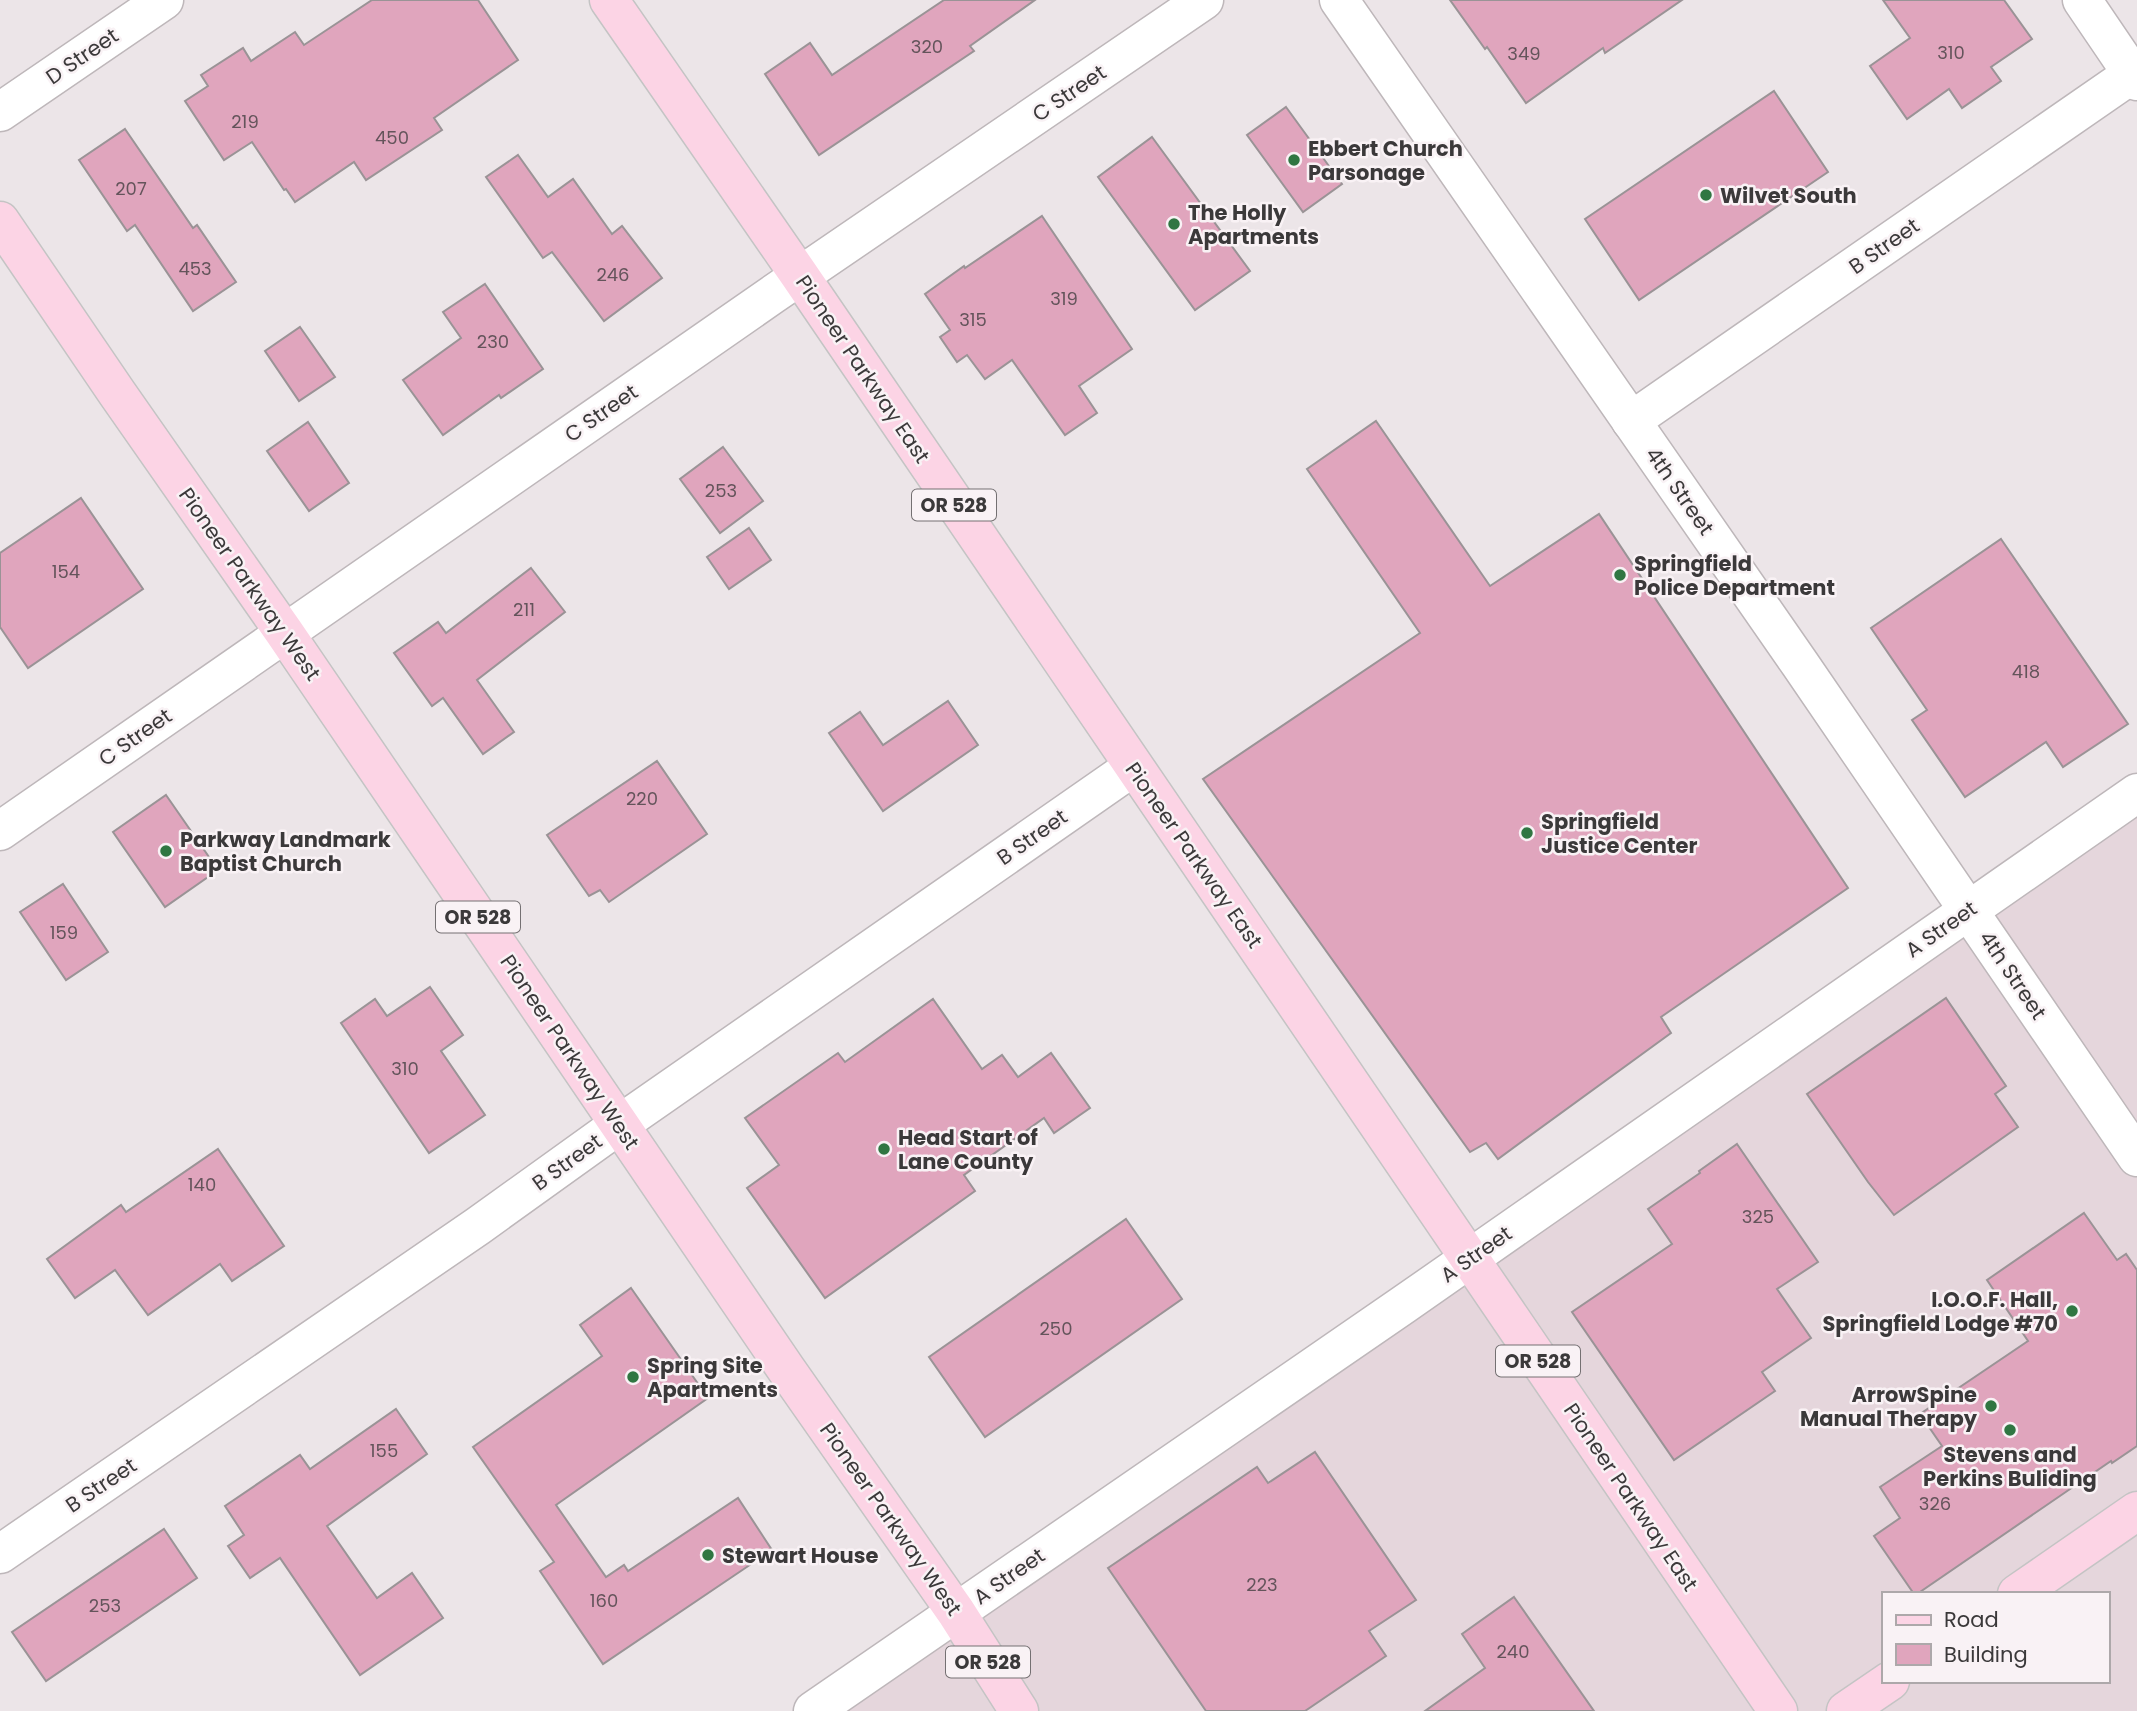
<svg xmlns="http://www.w3.org/2000/svg" width="2137" height="1711" font-family="Poppins,sans-serif">
<style>
.built{fill:#e5d6dc;fill-rule:evenodd}
.building{fill:#e0a5bd;stroke:#9a9396;stroke-width:2}
.lines{fill:none;stroke-linecap:round;stroke-linejoin:round}
.minor-casing{stroke:#beb7ba;stroke-width:41}
.tertiary-casing{stroke:#beb7ba;stroke-width:41}
.primary-casing{stroke:#c4c4c4;stroke-width:41}
.minor{stroke:#fff;stroke-width:38}
.tertiary{stroke:#fff;stroke-width:38}
.primary{stroke:#fcd4e5;stroke-width:38}
.poi-dot{fill:#307642;stroke:#f9f2f5;stroke-width:2.5}
.labels{text-anchor:middle;dominant-baseline:central;stroke-width:5;stroke-linejoin:round;paint-order:stroke}
.number-label{font-size:18px;fill:#64545b}
.shield{fill:#f9f2f5;stroke:#747072;stroke-width:2}
.shield-label{font-size:19px;font-weight:bold;fill:#3b393a}
.street-label{font-size:21px;fill:#3b393a;stroke:#f9f2f5}
.poi-label{font-size:21px;font-weight:bold;fill:#3b393a;stroke:#f9f2f5;text-anchor:start}
</style>
<rect width="100%" height="100%" fill="#ece5e8"/>
<path class="built" d="M2137 792V1711H812ZM1883 1594H2107V1681H1883Z"/>
<g class="building">
<polygon points="372,0 478,0 518,60 434,118 442,130 366,180 354,162 295,202 286,189 284,190 252,142 224,160 185,101 208,86 201,75 243,48 251,61 295,32 304,45"/>
<polygon points="944,0 1035,0 970,46 974,51 819,155 765,74 810,43 832,75"/>
<polygon points="1450,0 1682,0 1605,53 1603,48 1526,103 1487,47 1485,49"/>
<polygon points="1883,0 2004,0 2032,39 1991,67 2001,81 1962,108 1949,89 1907,119 1870,66 1910,38"/>
<polygon points="1774,91 1828,172 1639,300 1585,219"/>
<polygon points="1286,107 1342,184 1303,212 1247,135"/>
<polygon points="125,129 193,228 197,225 236,282 193,311 135,225 127,231 79,160"/>
<polygon points="1152,137 1250,271 1195,310 1098,177"/>
<polygon points="518,155 548,197 573,179 612,234 622,226 662,278 604,321 552,252 543,258 486,177"/>
<polygon points="1042,216 1132,349 1079,386 1097,413 1065,435 1012,360 985,379 967,355 957,362 940,337 950,330 925,294 964,266 965,268"/>
<polygon points="485,284 543,369 501,398 499,395 443,435 403,380 461,338 443,312"/>
<polygon points="300,327 335,377 299,401 265,351"/>
<polygon points="1376,421 1490,586 1599,514 1848,888 1661,1017 1671,1033 1498,1159 1486,1143 1470,1152 1203,779 1420,633 1307,469"/>
<polygon points="308,422 349,483 309,511 267,451"/>
<polygon points="723,447 763,501 720,533 680,479"/>
<polygon points="81,498 143,589 28,668 0,627 0,553"/>
<polygon points="749,528 771,560 729,589 707,557"/>
<polygon points="2001,539 2128,724 2063,767 2046,742 1965,797 1912,720 1927,710 1871,628"/>
<polygon points="531,568 565,612 477,680 514,732 483,754 443,698 432,706 394,653 438,622 446,633"/>
<polygon points="948,701 978,745 883,811 829,733 860,712 883,745"/>
<polygon points="657,761 707,834 609,902 600,890 589,896 547,835"/>
<polygon points="166,795 218,870 165,907 113,832"/>
<polygon points="63,884 108,952 66,980 20,912"/>
<polygon points="430,987 463,1035 441,1051 485,1115 429,1153 341,1023 375,999 387,1016"/>
<polygon points="1946,998 2006,1086 1995,1094 2018,1127 1894,1215 1868,1182 1807,1094"/>
<polygon points="933,999 982,1069 1002,1055 1018,1077 1051,1053 1090,1108 1054,1133 1044,1118 964,1175 975,1191 825,1298 747,1188 779,1165 745,1118 838,1053 845,1062"/>
<polygon points="1737,1144 1818,1262 1777,1289 1811,1338 1762,1372 1775,1391 1674,1460 1572,1312 1672,1244 1648,1209 1700,1173 1699,1171"/>
<polygon points="218,1149 284,1246 232,1281 220,1264 148,1315 115,1270 75,1298 47,1259 121,1205 126,1212"/>
<polygon points="2084,1213 2117,1260 2126,1254 2137,1270 2137,1446 2112,1463 2111,1461 1917,1594 1914,1594 1874,1536 1900,1518 1880,1487 1942,1446 1920,1414 2028,1341 1987,1280"/>
<polygon points="1126,1219 1182,1299 985,1437 929,1357"/>
<polygon points="631,1288 708,1398 556,1505 606,1577 624,1565 628,1571 738,1498 772,1550 603,1664 540,1571 554,1562 473,1447 602,1356 580,1325"/>
<polygon points="396,1409 427,1454 327,1526 377,1598 412,1573 443,1618 360,1675 280,1558 250,1578 228,1546 244,1535 225,1506 300,1455 310,1469"/>
<polygon points="1315,1452 1416,1600 1369,1631 1386,1656 1305,1711 1206,1711 1108,1568 1257,1467 1268,1483"/>
<polygon points="164,1529 197,1578 46,1681 12,1632"/>
<polygon points="1514,1597 1594,1711 1425,1711 1485,1668 1462,1634"/>
</g>
<g class="lines">
<defs>
<g id="minor">
<polyline points="1339,0 1800,664 2137,1157"/>
<polyline points="0,112 164,0"/>
<polyline points="1631,421 2132,74"/>
<polyline points="0,831 772,295 1204,0"/>
<polyline points="0,1554 478,1226 620,1124 1133,767"/>
</g>
<g id="tertiary">
<polyline points="2082,0 2137,81"/>
<polyline points="813,1711 1403,1305 2137,793"/>
</g>
<g id="primary">
<polyline points="609,0 800,276 1778,1711"/>
<polyline points="0,221 117,393 284,632 786,1369 956,1612 1019,1711"/>
<polyline points="2017,1594 2137,1511"/>
<polyline points="1846,1711 1890,1681"/>
</g>
</defs>
<use href="#minor" class="minor-casing"/>
<use href="#tertiary" class="tertiary-casing"/>
<use href="#primary" class="primary-casing"/>
<use href="#minor" class="minor"/>
<use href="#tertiary" class="tertiary"/>
<use href="#primary" class="primary"/>
</g>
<g class="poi-dot">
<circle cx="1294" cy="160" r="7"/>
<circle cx="1706" cy="195" r="7"/>
<circle cx="1174" cy="224" r="7"/>
<circle cx="1620" cy="575" r="7"/>
<circle cx="1527" cy="833" r="7"/>
<circle cx="166" cy="851" r="7"/>
<circle cx="884" cy="1149" r="7"/>
<circle cx="2072" cy="1311" r="7"/>
<circle cx="633" cy="1377" r="7"/>
<circle cx="1991" cy="1406" r="7"/>
<circle cx="2010" cy="1430" r="7"/>
<circle cx="708" cy="1555" r="7"/>
</g>
<g class="labels">
<g class="number-label">
<text x="927" y="46">320</text>
<text x="1951" y="52">310</text>
<text x="1524" y="53">349</text>
<text x="245" y="121">219</text>
<text x="392" y="137">450</text>
<text x="131" y="188">207</text>
<text x="195" y="268">453</text>
<text x="613" y="274">246</text>
<text x="1064" y="298">319</text>
<text x="973" y="319">315</text>
<text x="493" y="341">230</text>
<text x="721" y="490">253</text>
<text x="66" y="571">154</text>
<text x="524" y="609">211</text>
<text x="2026" y="671">418</text>
<text x="642" y="798">220</text>
<text x="64" y="932">159</text>
<text x="405" y="1068">310</text>
<text x="202" y="1184">140</text>
<text x="1758" y="1216">325</text>
<text x="1056" y="1328">250</text>
<text x="384" y="1450">155</text>
<text x="1935" y="1503">326</text>
<text x="1262" y="1584">223</text>
<text x="604" y="1600">160</text>
<text x="105" y="1605">253</text>
<text x="1513" y="1651">240</text>
</g>
<g class="shield">
<rect x="912" y="489.5" width="84" height="31" rx="5"/>
<rect x="436" y="901.5" width="84" height="31" rx="5"/>
<rect x="1496" y="1345.5" width="84" height="31" rx="5"/>
<rect x="946" y="1646.5" width="84" height="31" rx="5"/>
</g>
<g class="shield-label">
<text x="954" y="505">OR 528</text>
<text x="478" y="917">OR 528</text>
<text x="1538" y="1361">OR 528</text>
<text x="988" y="1662">OR 528</text>
</g>
<g class="street-label">
<text transform="translate(82 56) rotate(-34)">D Street</text>
<text transform="translate(1069 93) rotate(-34)">C Street</text>
<text transform="translate(1884 246) rotate(-35)">B Street</text>
<text transform="translate(863 369) rotate(56)">Pioneer Parkway East</text>
<text transform="translate(601 413) rotate(-35)">C Street</text>
<text transform="translate(1680 491) rotate(55)">4th Street</text>
<text transform="translate(250 584) rotate(55)">Pioneer Parkway West</text>
<text transform="translate(135 737) rotate(-35)">C Street</text>
<text transform="translate(1032 837) rotate(-35)">B Street</text>
<text transform="translate(1194 855) rotate(55)">Pioneer Parkway East</text>
<text transform="translate(1941 929) rotate(-35)">A Street</text>
<text transform="translate(2013 975) rotate(56)">4th Street</text>
<text transform="translate(570 1052) rotate(56)">Pioneer Parkway West</text>
<text transform="translate(567 1162) rotate(-36)">B Street</text>
<text transform="translate(1476 1254) rotate(-35)">A Street</text>
<text transform="translate(101 1485) rotate(-34)">B Street</text>
<text transform="translate(1631 1497) rotate(56)">Pioneer Parkway East</text>
<text transform="translate(891 1519) rotate(55)">Pioneer Parkway West</text>
<text transform="translate(1009 1576) rotate(-35)">A Street</text>
</g>
<g class="poi-label">
<text x="1308" y="148">Ebbert Church<tspan x="1308" dy="24">Parsonage</tspan></text>
<text x="1720" y="195">Wilvet South</text>
<text x="1188" y="212">The Holly<tspan x="1188" dy="24">Apartments</tspan></text>
<text x="1634" y="563">Springfield<tspan x="1634" dy="24">Police Department</tspan></text>
<text x="1541" y="821">Springfield<tspan x="1541" dy="24">Justice Center</tspan></text>
<text x="180" y="839">Parkway Landmark<tspan x="180" dy="24">Baptist Church</tspan></text>
<text x="898" y="1137">Head Start of<tspan x="898" dy="24">Lane County</tspan></text>
<text x="2058" y="1299" text-anchor="end">I.O.O.F. Hall,<tspan x="2058" dy="24">Springfield Lodge #70</tspan></text>
<text x="647" y="1365">Spring Site<tspan x="647" dy="24">Apartments</tspan></text>
<text x="1977" y="1394" text-anchor="end">ArrowSpine<tspan x="1977" dy="24">Manual Therapy</tspan></text>
<text x="2010" y="1454" text-anchor="middle">Stevens and<tspan x="2010" dy="24">Perkins Buliding</tspan></text>
<text x="722" y="1555">Stewart House</text>
</g>
</g>
<rect x="1882" y="1592" width="228" height="91" fill="#f9f2f5" stroke="#ada8aa" stroke-width="2"/>
<rect x="1896" y="1615" width="35" height="10" fill="#fcd4e5" stroke="#ada8aa" stroke-width="2"/>
<text x="1944" y="1627" font-size="21" fill="#3b393a">Road</text>
<rect x="1896" y="1644" width="35" height="21" fill="#e0a5bd" stroke="#ada8aa" stroke-width="2"/>
<text x="1944" y="1662" font-size="21" fill="#3b393a">Building</text>
</svg>
